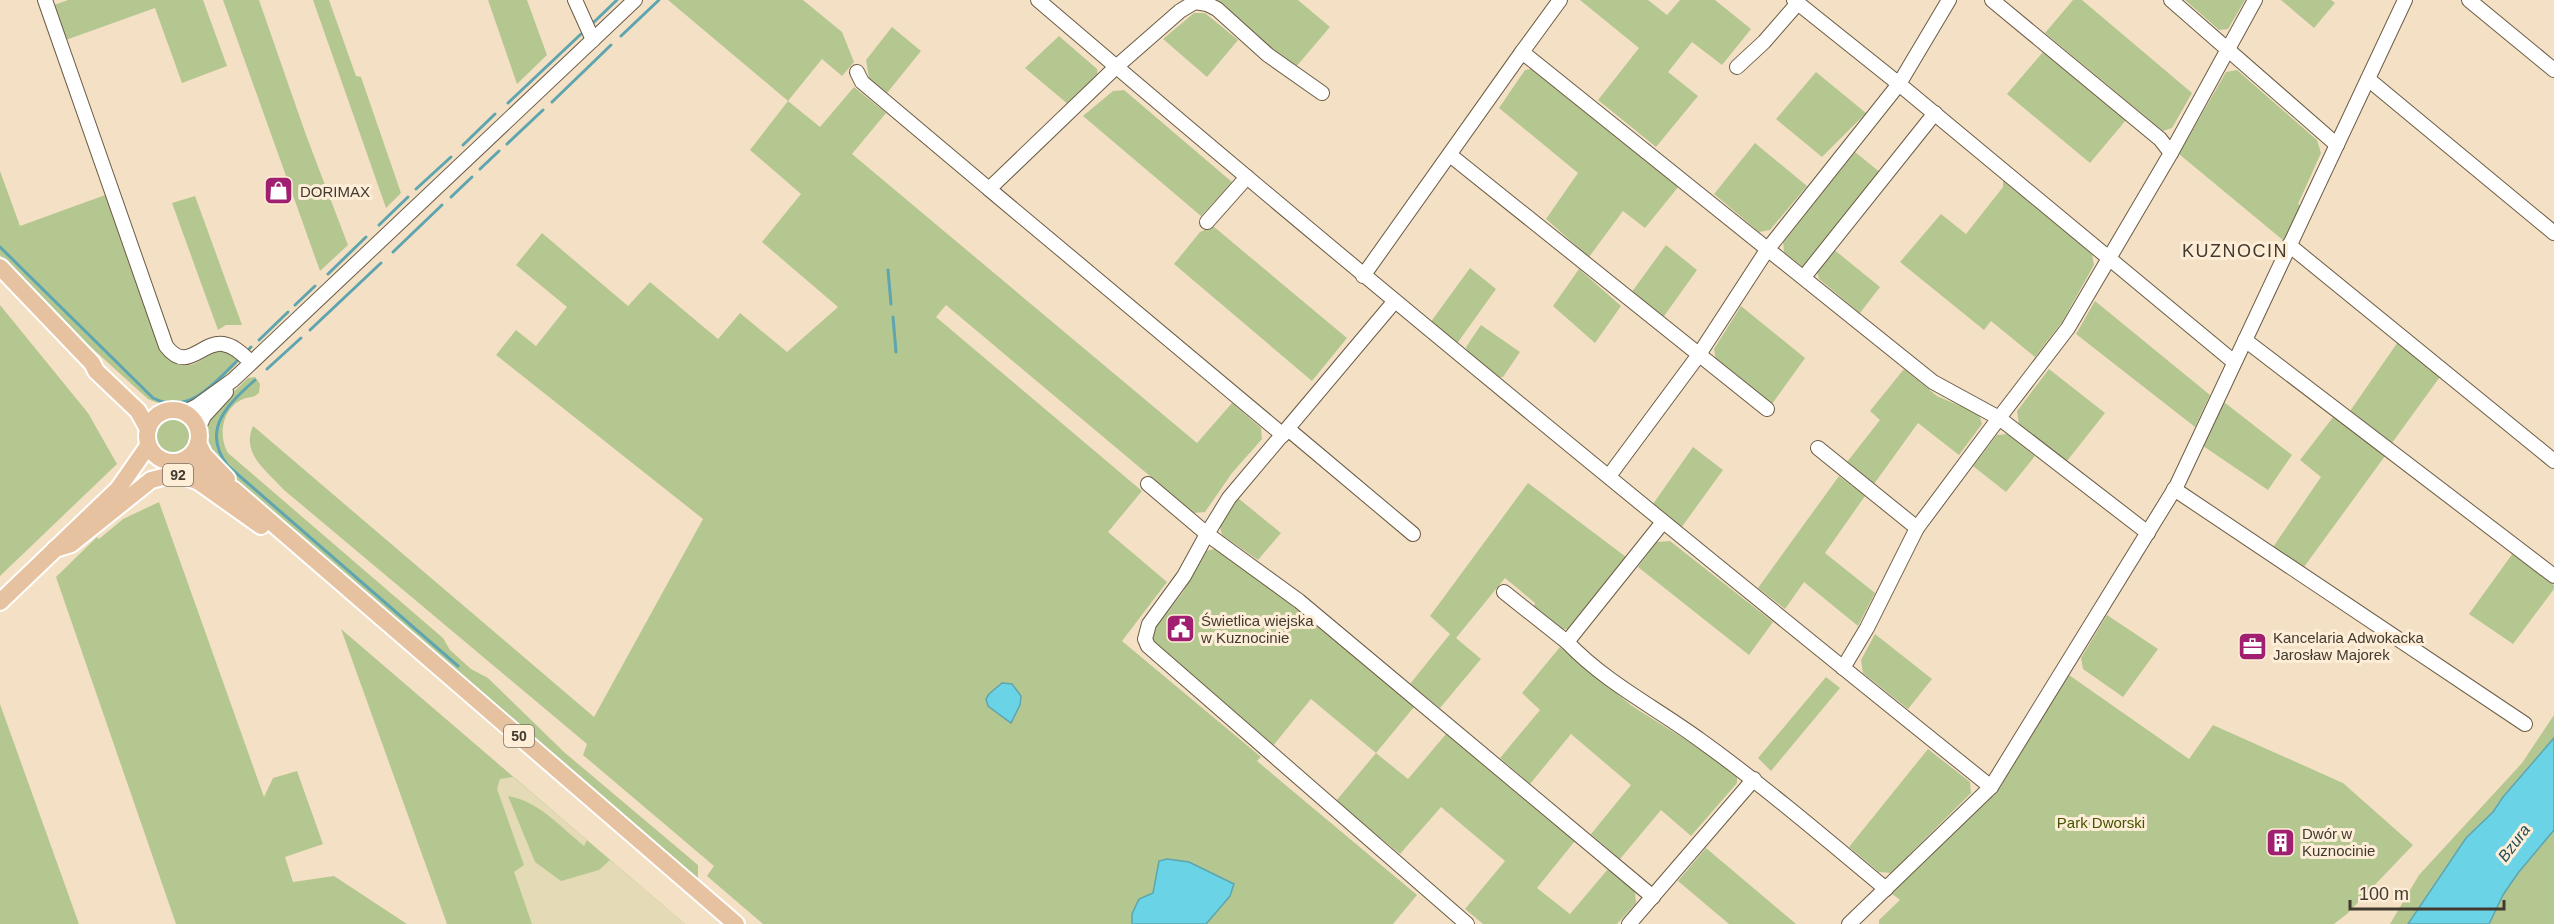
<svg xmlns="http://www.w3.org/2000/svg" width="2554" height="924" font-family="Helvetica,sans-serif">
<style>
.green{fill:#b5c791}
.sand{fill:#e4dab5}
.water{fill:#6ad3e6;stroke:#5ea5af;stroke-width:1.5}
.lines{fill:none;stroke-linecap:round;stroke-linejoin:round}
.stream{stroke:#5ea5af;stroke-width:3}
.minor-casing{stroke:#6c5c44;stroke-width:16}
.major-casing{stroke:#fff;stroke-width:20}
.minor{stroke:#fff;stroke-width:14}
.major{stroke:#e7c2a1;stroke-width:16}
.labels{text-anchor:middle;dominant-baseline:central;stroke-width:6;stroke-linejoin:round;paint-order:stroke}
.shield{fill:#feeed8;stroke:#7a7062;stroke-width:1.5}
.shield-label{font-size:14px;font-weight:bold;fill:#423a2f}
.poi-label{font-size:15px;fill:#423a2f;stroke:#feeed8;text-anchor:start}
.park-label{font-size:15px;fill:#435500;stroke:#feeed8}
.water-label{font-size:16px;font-style:italic;fill:#225059;stroke:#feeed8}
.quarter-label{font-size:18px;letter-spacing:1.5px;fill:#423a2f;stroke:#feeed8}
</style>
<rect width="100%" height="100%" fill="#f4e1c5"/>
<g class="green">
<polygon points="68,0 203,0 227,66 182,83 155,8 63,41 51,6"/>
<polygon points="223,0 259,0 306,135 348,245 320,271"/>
<polygon points="313,0 329,0 356,76 361,77 401,193 386,208"/>
<polygon points="488,0 527,0 547,55 517,84"/>
<path d="M668 0H803L842 32 854 62 842 76 822 59 788 101 820 127 854 87 886 113 852 154 1197 443 1232 403 1261 428 1262 439 1232 473 1205 512 1194 513 946 305 936 317 1142 491 1108 532 1167 582 1122 641 1261 757 1257 761 1417 895 1393 924H763L707 876 714 866 583 755 587 744 284 490C266 470 241 454 253 426L594 717 703 519 496 355 516 330 536 346 567 307 516 265 542 233 628 306 650 282 718 339 740 313 787 352 838 307 762 242 801 194 750 150 788 101Z"/>
<polygon points="1217,0 1298,0 1330,27 1295,68 1217,4"/>
<polygon points="1580,0 1648,0 1667,15 1680,0 1715,0 1751,29 1722,65 1692,42 1668,72 1698,96 1656,147 1598,100 1639,48"/>
<polygon points="2073,0 2082,0 2192,93 2172,128 2163,131 2045,33"/>
<polygon points="2185,0 2245,0 2228,29 2219,30"/>
<polygon points="2281,0 2331,0 2335,3 2314,28"/>
<polygon points="1194,13 1205,13 1238,40 1207,77 1163,39"/>
<polygon points="892,27 921,51 887,93 869,78 866,60"/>
<polygon points="1059,36 1097,69 1098,79 1069,105 1025,68"/>
<polygon points="2043,52 2126,120 2090,163 2007,94"/>
<polygon points="1536,68 1679,186 1645,228 1623,211 1589,257 1546,219 1578,173 1499,108 1525,70"/>
<polygon points="2237,70 2317,140 2321,153 2298,204 2300,206 2284,241 2179,154 2226,72"/>
<polygon points="1816,72 1866,113 1822,157 1776,119"/>
<polygon points="1124,90 1232,182 1201,216 1083,116 1113,91"/>
<polygon points="1755,143 1807,186 1770,230 1759,232 1714,194"/>
<polygon points="1855,152 1881,173 1803,267 1784,252 1783,240"/>
<path d="M0 171 20 226 108 194 166 357C192 378 202 354 225 348L238 358 236 365C209 391 189 417 148 399L52 312 0 255Z"/>
<polygon points="2003,180 2092,254 2094,265 2062,322 2035,357 1991,321 1984,330 1900,262 1941,214 1966,234 2003,187"/>
<polygon points="195,196 242,325 226,325 218,330 172,203"/>
<polygon points="1213,226 1347,338 1312,381 1174,264 1200,232"/>
<polygon points="1666,245 1697,270 1662,319 1631,293"/>
<polygon points="1832,248 1880,287 1860,313 1819,279 1816,268"/>
<polygon points="1470,268 1496,289 1456,345 1430,323"/>
<polygon points="1579,269 1621,306 1595,343 1553,306"/>
<polygon points="2095,301 2210,395 2195,427 2076,334"/>
<polygon points="0,305 88,413 117,464 0,576"/>
<polygon points="1741,306 1805,358 1772,404 1716,361 1714,349"/>
<polygon points="1481,325 1520,352 1503,377 1496,378 1468,354 1466,347"/>
<polygon points="2400,339 2442,374 2392,443 2350,411"/>
<polygon points="1904,369 1937,396 1979,414 1982,424 1959,455 1918,423 1874,484 1847,462 1880,420 1870,411"/>
<polygon points="2049,369 2105,413 2067,461 2019,425 2017,411"/>
<path d="M255 377 260 384 259 393C254 397 252 397 246 398 223 405 217 435 228 453L443 638 450 650 471 669 488 678 564 752 698 865V880L238 481C186 429 202 423 248 378Z"/>
<polygon points="2224,402 2292,455 2268,490 2203,446"/>
<polygon points="2334,416 2385,456 2304,567 2273,547 2321,477 2300,460"/>
<circle cx="173" cy="436" r="19"/>
<polygon points="2007,434 2035,456 2006,492 1973,466 1997,435"/>
<polygon points="1693,447 1723,470 1681,528 1653,504"/>
<polygon points="1839,476 1865,496 1825,553 1875,593 1858,626 1804,582 1785,609 1758,588"/>
<polygon points="1528,483 1626,557 1571,629 1563,629 1534,606 1535,603 1505,578 1456,638 1481,659 1440,708 1410,684 1450,634 1430,616"/>
<polygon points="1238,498 1281,533 1258,560 1222,535 1219,523"/>
<polygon points="159,502 264,797 273,778 297,771 323,844 285,857 293,882 334,876 407,924 176,924 56,577 97,537 99,539 123,519"/>
<polygon points="1670,541 1773,622 1749,655 1638,567 1657,542"/>
<polygon points="1215,549 1280,596 1414,707 1376,753 1408,779 1446,734 1575,841 1537,888 1570,914 1608,869 1635,891 1636,903 1617,924 1483,924 1465,909 1505,861 1441,807 1400,854 1336,801 1376,753 1311,699 1272,747 1151,645 1150,635 1183,592 1205,551"/>
<polygon points="2513,553 2554,585 2554,589 2513,644 2469,614"/>
<polygon points="2107,615 2158,649 2123,697 2083,669 2081,658"/>
<polygon points="341,629 685,924 447,924"/>
<polygon points="1875,634 1932,679 1908,709 1863,673 1861,660"/>
<polygon points="1560,647 1632,706 1737,772 1737,783 1691,836 1661,810 1620,859 1591,834 1631,785 1571,734 1530,784 1500,758 1540,710 1522,693"/>
<polygon points="2069,675 2189,759 2213,725 2343,783 2413,845 2347,914 2334,924 1879,924 1879,920 1900,900 1891,893 1991,795 1994,796"/>
<polygon points="1826,677 1840,688 1771,771 1758,758"/>
<polygon points="0,704 79,924 0,924"/>
<polygon points="2554,715 2554,738 2503,797 2493,812 2466,838 2408,924 2390,924 2419,875 2522,763"/>
<polygon points="1928,749 1970,782 1971,793 1891,873 1879,872 1849,847"/>
<polygon points="2554,830 2554,924 2489,924 2503,895 2518,873"/>
<polygon points="1706,848 1796,924 1729,924 1678,881"/>
</g>
<path class="sand" d="M513 777 587 840 584 846C561 827 538 801 508 796L535 862 561 881 599 870 610 860 685 924H532L514 872 524 865 497 789 500 779Z"/>
<g class="water">
<polygon points="1002,683 1012,684 1021,696 1020,705 1011,723 988,706 986,699 989,694"/>
<polygon points="2554,738 2554,830 2518,873 2503,895 2489,924 2408,924 2466,838 2493,812 2503,797"/>
<polygon points="1167,859 1189,862 1234,884 1230,896 1206,924 1132,924 1132,914 1139,899 1153,893 1159,861"/>
</g>
<g class="lines">
<g class="stream">
<polyline points="594,22 617,0"/>
<polyline points="621,36 659,0"/>
<polyline points="552,102 611,45"/>
<polyline points="508,103 581,34"/>
<polyline points="507,144 543,110"/>
<polyline points="463,145 495,114"/>
<polyline points="480,169 499,151"/>
<polyline points="416,189 451,157"/>
<polyline points="451,197 472,177"/>
<polyline points="379,225 408,197"/>
<path d="M0 247 153 398C189 416 213 384 237 361"/>
<polyline points="393,252 442,205"/>
<polyline points="888,270 891,304"/>
<polyline points="328,274 366,237"/>
<polyline points="295,305 315,286"/>
<polyline points="893,317 896,352"/>
<polyline points="310,330 381,263"/>
<polyline points="259,340 288,312"/>
<polyline points="249,349 251,347"/>
<polyline points="267,369 301,338"/>
<path d="M255 380C228 404 200 430 228 466L458 666"/>
</g>
<defs>
<g id="minor">
<path d="M45 0 166 346C187 374 201 341 223 344 235 346 243 355 251 362"/>
<polyline points="575,0 593,40"/>
<path d="M1038 0C1351 268 1670 529 1991 787"/>
<polyline points="1794,0 1899,84 1949,0"/>
<polyline points="1992,0 2160,139 2171,153"/>
<polyline points="2171,0 2337,145"/>
<polyline points="2469,0 2554,70"/>
<polyline points="1522,52 1560,0"/>
<polyline points="1737,67 1764,42 1798,3"/>
<polyline points="857,72 862,82 989,189"/>
<polyline points="2368,79 2554,233"/>
<polyline points="1450,155 1767,409"/>
<polyline points="1207,222 1247,177"/>
<polyline points="2289,245 2554,461"/>
<polyline points="1363,276 1522,52 1933,382 1999,418 2068,328 2171,153 2255,0"/>
<polyline points="1804,277 1935,113"/>
<polyline points="1394,302 1229,498 1207,534 1299,601 1653,897"/>
<polyline points="2245,340 2554,576"/>
<polyline points="183,413 197,406 233,380 635,0"/>
<polyline points="198,429 204,416 226,392"/>
<polyline points="1288,429 1413,534"/>
<polyline points="1283,435 989,189 1116,67 1180,11 1195,2 1207,4 1217,9 1268,55 1322,93"/>
<polyline points="1818,448 1917,528"/>
<polyline points="1609,476 1698,356 1767,250 1899,84 2234,362"/>
<polyline points="1148,484 1207,534 1184,576 1149,624 1145,639 1148,646 1467,924"/>
<polyline points="2174,489 2525,724"/>
<path d="M1663 522 1567 642C1606 683 1655 707 1700 740 1764 786 1825 838 1886 889"/>
<polyline points="1504,592 1567,642"/>
<polyline points="1843,668 1867,628 1917,528 1999,418 2148,533"/>
<polyline points="1629,924 1754,779"/>
<polyline points="1849,924 1991,787 2177,485 2405,0"/>
</g>
<g id="major">
<polyline points="0,267 92,363 96,371 138,411 148,429"/>
<circle cx="173" cy="436" r="26"/>
<polyline points="198,443 204,455 227,479"/>
<polyline points="185,459 234,490 736,924"/>
<polyline points="55,549 71,544 151,480 171,475 184,476 199,482 261,526"/>
<polyline points="0,602 118,489 148,446"/>
</g>
</defs>
<use href="#minor" class="minor-casing"/>
<use href="#major" class="major-casing"/>
<use href="#minor" class="minor"/>
<use href="#major" class="major"/>
</g>
<defs>
<symbol id="shop-square" viewBox="-11 -11 22 22"><rect x="-9" y="-9" width="18" height="18" rx="4" fill="#a01f70" stroke="#feeed8"/><path d="M-5-2.5h2.3a2.7 3.5 0 0 1 5.4 0H5L5.5 6h-11ZM-1.5-2.5h3a1.5 2.3 0 0 0-3 0Z" fill="#fff"/></symbol>
<symbol id="civic-square" viewBox="-11 -11 22 22"><rect x="-9" y="-9" width="18" height="18" rx="4" fill="#a01f70" stroke="#feeed8"/><path d="M-.6-6.5H3V-4.5H.6V-3L4-1V1h2V6H-6V1h2V-1L-.6-3ZM-1.2 2.5V6h2.4V2.5Z" fill="#fff"/></symbol>
<symbol id="office-square" viewBox="-11 -11 22 22"><rect x="-9" y="-9" width="18" height="18" rx="4" fill="#a01f70" stroke="#feeed8"/><path d="M-6-3h4V-5.5h4V-3h4V5H-6ZM-1-4.5V-3h2v-1.5ZM-6 0V1H6V0Z" fill="#fff"/></symbol>
<symbol id="building-square" viewBox="-11 -11 22 22"><rect x="-9" y="-9" width="18" height="18" rx="4" fill="#a01f70" stroke="#feeed8"/><path d="M-4-6H4V6H1V3H-1V6H-4ZM-2.5-4.3h1.7v1.8h-1.7ZM.8-4.3h1.7v1.8H.8ZM-2.5-1h1.7V.8h-1.7ZM.8-1h1.7V.8H.8Z" fill="#fff"/></symbol>
</defs>
<g fill-rule="evenodd">
<use href="#shop-square" x="262" y="174" width="33" height="33"/>
<use href="#civic-square" x="1164" y="612" width="33" height="33"/>
<use href="#office-square" x="2236" y="630" width="33" height="33"/>
<use href="#building-square" x="2264" y="826" width="33" height="33"/>
</g>
<g class="labels">
<g class="shield">
<rect x="163" y="464" width="30" height="22" rx="4.5"/>
<rect x="504" y="725" width="30" height="22" rx="4.5"/>
</g>
<g class="shield-label">
<text x="178" y="475">92</text>
<text x="519" y="736">50</text>
</g>
<g class="poi-label">
<text x="300" y="191">DORIMAX</text>
<text x="1201" y="620">Świetlica wiejska<tspan x="1201" dy="17">w Kuznocinie</tspan></text>
<text x="2273" y="637">Kancelaria Adwokacka<tspan x="2273" dy="17">Jarosław Majorek</tspan></text>
<text x="2302" y="833">Dwór w<tspan x="2302" dy="17">Kuznocinie</tspan></text>
</g>
<g class="park-label">
<text x="2101" y="822">Park Dworski</text>
</g>
<g class="water-label">
<text transform="translate(2514 843) rotate(-53)">Bzura</text>
</g>
<g class="quarter-label">
<text x="2235" y="251">KUZNOCIN</text>
</g>
</g>
<path d="M2350 900v9h154v-9" fill="none" stroke="#423a2f" stroke-width="3"/>
<text x="2359" y="900" font-size="18" fill="#423a2f" stroke="#feeed8" stroke-width="4.5" paint-order="stroke">100 m</text>
</svg>
